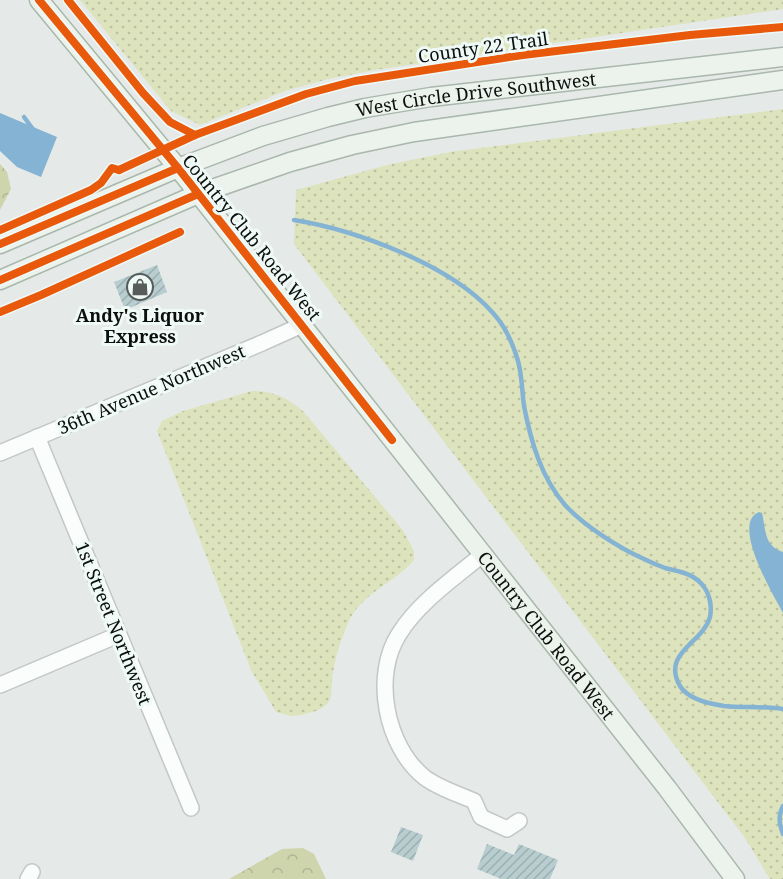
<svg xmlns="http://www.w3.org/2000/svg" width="783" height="879" font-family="'Noto Serif',serif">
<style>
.grass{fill:url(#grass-dots)}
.forest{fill:url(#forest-crowns)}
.water{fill:#84b3d3}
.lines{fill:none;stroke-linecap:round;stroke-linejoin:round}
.stream{stroke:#84b3d3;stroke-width:4.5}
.building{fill:url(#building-hatch)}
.minor-casing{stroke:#c3c7c6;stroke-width:18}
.major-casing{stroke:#a9b7ac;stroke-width:21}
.minor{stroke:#fbfcfc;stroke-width:15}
.major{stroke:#ecf2ec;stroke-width:18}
.cycleway-casing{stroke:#effaf7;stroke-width:11}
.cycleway{stroke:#e8590c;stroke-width:8}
.labels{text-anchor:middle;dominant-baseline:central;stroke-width:6;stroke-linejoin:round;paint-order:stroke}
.street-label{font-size:18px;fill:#0b0f0e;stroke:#effaf7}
.poi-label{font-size:18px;font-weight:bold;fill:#0b0f0e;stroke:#effaf7}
</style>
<defs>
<pattern id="grass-dots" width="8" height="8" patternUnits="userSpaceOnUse" patternTransform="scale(1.5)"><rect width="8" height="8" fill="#dde3bc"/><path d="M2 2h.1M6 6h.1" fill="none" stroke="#bcc2a0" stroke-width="1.8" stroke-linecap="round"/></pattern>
<pattern id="forest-crowns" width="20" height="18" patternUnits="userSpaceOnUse" patternTransform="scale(1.5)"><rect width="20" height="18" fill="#ced4ab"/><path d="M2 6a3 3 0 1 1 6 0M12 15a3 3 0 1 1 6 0" fill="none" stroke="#b0b592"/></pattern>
<pattern id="building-hatch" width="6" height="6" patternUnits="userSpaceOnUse" patternTransform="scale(1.5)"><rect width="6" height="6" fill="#b7cdcf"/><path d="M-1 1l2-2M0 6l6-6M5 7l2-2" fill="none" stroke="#9cafb1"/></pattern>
</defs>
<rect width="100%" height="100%" fill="#e5eae9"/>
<g class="grass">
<polygon points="80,0 783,0 783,9 375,70 328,79 285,91 200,125 171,111"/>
<polygon points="783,109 783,879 770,879 745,838 294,244 296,190 387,165 450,152"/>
<path d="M252 391C276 392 283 396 302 410L402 529 414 551V560C395 583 361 593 348 623 340 642 334 660 332 681 331 690 333 700 325 706 319 712 298 716 290 716 286 715 281 713 276 712L251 670 157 431 162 421 183 411Z"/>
</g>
<g class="forest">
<polygon points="0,164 7,172 11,189 0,210"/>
<polygon points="303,848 314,854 326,879 229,879 282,849"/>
</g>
<g class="water">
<polygon points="0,113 57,137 41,177 17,167 0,151"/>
<path d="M759 512 762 513C766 530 764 546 783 552V613C774 596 730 523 759 512Z"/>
</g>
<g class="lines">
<g class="stream">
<polyline points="24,117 35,132"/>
<path d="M294 220C356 230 451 265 493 313 505 326 513 344 518 361 522 375 522 391 524 406 531 442 541 477 565 505 583 525 619 548 644 559 650 562 657 565 665 568 680 572 694 573 704 587 710 595 712 607 710 617 703 643 661 653 680 686 688 699 710 704 724 706 744 708 764 706 783 709"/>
<path d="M783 806C778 816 779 823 783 834"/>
</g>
</g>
<g class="building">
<polygon points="157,265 167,292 125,310 114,282"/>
<polygon points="401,827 423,835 413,861 391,852"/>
<polygon points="487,844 514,855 519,844 558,860 550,879 501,879 477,869"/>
</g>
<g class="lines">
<defs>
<g id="minor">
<polyline points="37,437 191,808"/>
<polyline points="0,453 262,343 302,325"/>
<path d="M482 555C454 578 418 603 399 634 372 676 386 746 424 777 438 788 458 794 474 801L481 817 507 829 519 821"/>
<polyline points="0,685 118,635"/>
<polyline points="28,879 32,872"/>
</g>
<g id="major">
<path id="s1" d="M39 0 178 168 302 325 667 788 735 879"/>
<path id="s2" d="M0 244 178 168 263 136 328 117 365 108 431 97 783 57"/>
<polyline points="0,280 198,194 290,162 352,145 414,132 783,80"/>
</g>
</defs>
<use href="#minor" class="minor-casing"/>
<use href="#major" class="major-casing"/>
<use href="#minor" class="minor"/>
<use href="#major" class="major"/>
<defs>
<g id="cycleway">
<polyline points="39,0 178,168 392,440"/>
<polyline points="68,0 143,93 170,122 195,135"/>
<polyline points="119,170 195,135 306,94 355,81 523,55 690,35 783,27"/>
<polyline points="0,230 91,190 101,183 112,168 119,170"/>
<polyline points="0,244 178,168"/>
<polyline points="0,280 198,194"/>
<polyline points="0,312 41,295 180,232"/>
</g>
</defs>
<use href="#cycleway" class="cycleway-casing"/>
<use href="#cycleway" class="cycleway"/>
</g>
<defs>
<symbol id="shop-ring" viewBox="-11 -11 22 22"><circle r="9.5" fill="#effaf7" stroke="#575c5b" stroke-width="1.5"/><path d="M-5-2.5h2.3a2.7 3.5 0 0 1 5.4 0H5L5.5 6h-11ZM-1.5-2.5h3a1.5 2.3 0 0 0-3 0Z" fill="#575c5b"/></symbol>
</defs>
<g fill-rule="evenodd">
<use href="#shop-ring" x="125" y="272" width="30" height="30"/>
</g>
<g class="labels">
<g class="street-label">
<text transform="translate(483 47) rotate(-8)">County 22 Trail</text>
<text stroke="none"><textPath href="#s2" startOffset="502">West Circle Drive Southwest</textPath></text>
<text transform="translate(252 237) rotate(51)">Country Club Road West</text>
<text transform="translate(151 389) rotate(-23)">36th Avenue Northwest</text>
<text transform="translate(114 623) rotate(68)">1st Street Northwest</text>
<text stroke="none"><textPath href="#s1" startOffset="813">Country Club Road West</textPath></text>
</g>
<g class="poi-label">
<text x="140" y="315">Andy's Liquor<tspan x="140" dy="21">Express</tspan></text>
</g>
</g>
</svg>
